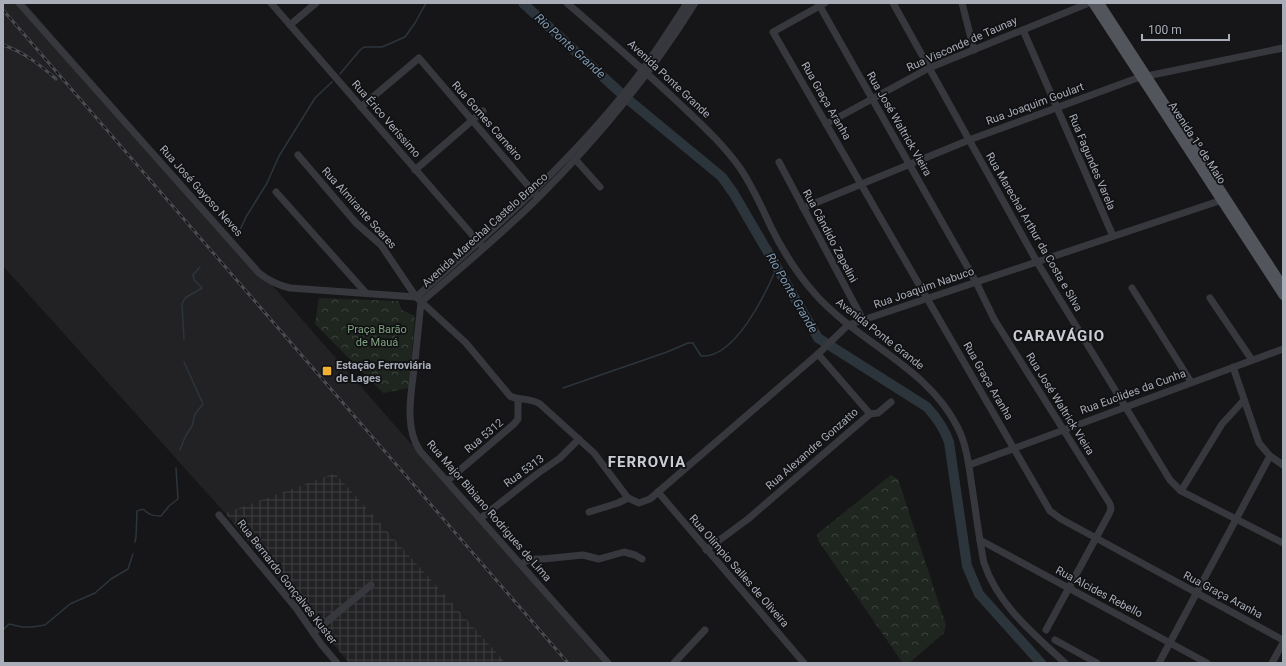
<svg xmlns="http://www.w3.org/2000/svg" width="1286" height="666" font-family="Roboto,sans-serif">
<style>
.built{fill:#222225}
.industrial{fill:url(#industrial-grid)}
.forest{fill:url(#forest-crowns)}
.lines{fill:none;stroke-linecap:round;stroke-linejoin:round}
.stream{stroke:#2c353c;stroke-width:1.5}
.river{stroke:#2c353c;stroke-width:10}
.minor{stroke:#37383d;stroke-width:7}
.major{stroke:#53555c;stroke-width:8}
.rail-casing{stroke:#4a4c52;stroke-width:3}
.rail{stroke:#111113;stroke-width:1.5;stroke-dasharray:4.5;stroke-linecap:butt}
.poi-dot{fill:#f2b134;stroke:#111113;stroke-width:1.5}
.labels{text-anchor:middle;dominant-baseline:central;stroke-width:3.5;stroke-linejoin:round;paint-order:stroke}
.street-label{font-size:11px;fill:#a8adb8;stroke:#111113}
.park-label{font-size:11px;fill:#7fa381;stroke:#111113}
.poi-label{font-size:11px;font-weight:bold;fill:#a8adb8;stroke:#111113;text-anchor:start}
.water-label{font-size:12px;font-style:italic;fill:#7f9bb3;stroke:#111113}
.district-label{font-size:15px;font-weight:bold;letter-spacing:1px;fill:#c9ccd4;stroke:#111113}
</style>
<defs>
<pattern id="industrial-grid" width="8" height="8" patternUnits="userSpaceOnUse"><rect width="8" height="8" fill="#222225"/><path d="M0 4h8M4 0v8" fill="none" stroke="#3f3f43"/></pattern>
<pattern id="forest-crowns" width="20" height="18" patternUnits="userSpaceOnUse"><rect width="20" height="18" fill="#1e261f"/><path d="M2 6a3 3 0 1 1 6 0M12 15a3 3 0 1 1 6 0" fill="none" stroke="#3c433d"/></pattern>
</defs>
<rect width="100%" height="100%" fill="#161618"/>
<polygon class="built" points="3,3 25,3 603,663 506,663 335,473 225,513 3,266"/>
<polygon class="industrial" points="335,473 506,663 349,663 225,513"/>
<g class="forest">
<polygon points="319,298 398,301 402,310 415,316 409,388 383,393 315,324"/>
<polygon points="891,475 898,479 946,625 944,633 909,663 902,662 819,542 817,534"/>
</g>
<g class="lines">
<g class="stream">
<polyline points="340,74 360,50 364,47 382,47 405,37 415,23 426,3"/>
<polyline points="238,234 246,217 267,183 279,156 315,98 332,82"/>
<polyline points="184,339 182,304 185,298 202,288 194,280 193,275 200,267"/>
<path d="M563 388 667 352 688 343H693L701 356C735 359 766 293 777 267"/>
<polyline points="180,450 185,437 192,426 195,414 203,404 184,362"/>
<path d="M135 542 136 537 137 511C147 507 143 512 150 514 153 516 158 516 161 516L169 506 178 499 176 468"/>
<polyline points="3,630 9,624 22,627 32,627 45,625 70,604 95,593 111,579 128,569 133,554"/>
</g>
<path class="river" d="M523 3 625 97 722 177 734 194 818 338 927 407C937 418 944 428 949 442L967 566 979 594 1041 663"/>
<g class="minor">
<path d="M19 3 259 273C269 281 277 285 290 288L416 297"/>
<polyline points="271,3 481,245"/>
<path d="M567 3C605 36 644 70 681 105 702 125 723 144 740 168 753 187 762 208 772 229 784 253 798 275 816 295 859 343 928 367 958 428 967 446 969 467 972 487 976 513 979 538 984 563 998 605 1033 633 1065 663"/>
<polyline points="818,3 976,282 994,319 1110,504 1111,509 1109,514 1046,630"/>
<polyline points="825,3 773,32 1050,511 1061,519 1096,538 1283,640"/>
<polyline points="893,3 1037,262 1170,480 1181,491 1283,543"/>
<polyline points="962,3 974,50"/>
<polyline points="290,25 316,3"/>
<polyline points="1023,30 1113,236"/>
<polyline points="361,107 419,58 536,195"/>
<polyline points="826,124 929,68 1089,3"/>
<path d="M298 155 356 223 381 245 416 297 466 343 510 396C520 401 529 397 540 404L594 453 628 498"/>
<polyline points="575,159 600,187"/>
<polyline points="779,162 863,320"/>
<polyline points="415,170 483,111"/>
<polyline points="276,192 366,293"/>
<polyline points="803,208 969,140 1140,77 1147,76 1283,48"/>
<polyline points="1132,288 1191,382"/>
<path d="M416 297C497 227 579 155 643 69 659 47 673 25 687 3"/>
<polyline points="1210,298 1252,360"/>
<path d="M421 302C419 322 417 341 415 361 412 389 403 426 420 451L608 663"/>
<path d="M421 302C461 268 502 234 539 197 598 138 651 74 695 3"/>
<polyline points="1233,367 1259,443 1270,456 1283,465"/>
<polyline points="870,414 878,413 891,402"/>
<polyline points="969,465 1283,349"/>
<polyline points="447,481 514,424 518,419 518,399"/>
<polyline points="1181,491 1222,424 1244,400"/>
<polyline points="658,492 804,663"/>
<polyline points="589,512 618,503 628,498 639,503 650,499 818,354 848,325 1225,199"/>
<polyline points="219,515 296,608 321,644 337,663"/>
<polyline points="481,518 537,474 560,458 579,439"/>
<polyline points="980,540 1207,663"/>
<polyline points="706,550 748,519 870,414 818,354"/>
<polyline points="522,564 526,561 536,559 543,559 583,555 599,559 624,552 635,555 642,559"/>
<polyline points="313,633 371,585"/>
<polyline points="1055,640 1097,663"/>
<polyline points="674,663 705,630"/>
<polyline points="1159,663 1270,456"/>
<polyline points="1272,663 1283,643"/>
</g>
<g class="major">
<polyline points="1092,3 1283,296"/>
<polyline points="1100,3 1283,285"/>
</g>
<defs>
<g id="rail">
<polyline points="3,10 568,663"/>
<path d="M3 45C24 52 40 65 56 79"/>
</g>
</defs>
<use href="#rail" class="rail-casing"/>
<use href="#rail" class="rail"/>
</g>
<rect class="poi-dot" x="322" y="366" width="10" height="10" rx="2"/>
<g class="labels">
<g class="street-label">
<text transform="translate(962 44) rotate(-24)">Rua Visconde de Taunay</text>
<text transform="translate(669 79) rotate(43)">Avenida Ponte Grande</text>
<text transform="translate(826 101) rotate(60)">Rua Graça Aranha</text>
<text transform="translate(1035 104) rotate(-20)">Rua Joaquim Goulart</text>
<text transform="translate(386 119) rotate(49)">Rua Érico Veríssimo</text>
<text transform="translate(487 121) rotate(49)">Rua Gomes Carneiro</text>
<text transform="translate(899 124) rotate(60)">Rua José Waltrick Vieira</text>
<text transform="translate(1197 143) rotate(57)">Avenida 1º de Maio</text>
<text transform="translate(1092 162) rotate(67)">Rua Fagundes Varela</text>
<text transform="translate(201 191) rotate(48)">Rua José Gayoso Neves</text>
<text transform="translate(359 208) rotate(48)">Rua Almirante Soares</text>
<text transform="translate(485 230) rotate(-42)">Avenida Marechal Castelo Branco</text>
<text transform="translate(1034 232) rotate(60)">Rua Marechal Arthur da Costa e Silva</text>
<text transform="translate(830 236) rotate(62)">Rua Cândido Zapelini</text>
<text transform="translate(924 288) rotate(-19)">Rua Joaquim Nabuco</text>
<text transform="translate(880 334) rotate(38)">Avenida Ponte Grande</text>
<text transform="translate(988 381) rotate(60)">Rua Graça Aranha</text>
<text transform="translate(1133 392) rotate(-20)">Rua Euclides da Cunha</text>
<text transform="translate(1060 404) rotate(58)">Rua José Waltrick Vieira</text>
<text transform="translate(484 436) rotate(-40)">Rua 5312</text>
<text transform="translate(812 449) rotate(-41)">Rua Alexandre Gonzatto</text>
<text transform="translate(524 471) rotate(-36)">Rua 5313</text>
<text transform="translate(489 511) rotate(49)">Rua Major Bibiano Rodrigues de Lima</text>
<text transform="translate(739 571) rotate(49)">Rua Olímpio Salles de Oliveira</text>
<text transform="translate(287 582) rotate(52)">Rua Bernardo Gonçalves Kuster</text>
<text transform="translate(1099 592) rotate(28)">Rua Alcides Rebello</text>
<text transform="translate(1223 595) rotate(28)">Rua Graça Aranha</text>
</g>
<g class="park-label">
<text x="377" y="329">Praça Barão<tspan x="377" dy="13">de Mauá</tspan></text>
</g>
<g class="poi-label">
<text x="336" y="365">Estação Ferroviária<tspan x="336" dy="13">de Lages</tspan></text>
</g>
<g class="water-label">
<text transform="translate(570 46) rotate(42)">Rio Ponte Grande</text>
<text transform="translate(792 293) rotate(60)">Rio Ponte Grande</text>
</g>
<g class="district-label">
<text x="1059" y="336">CARAVÁGIO</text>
<text x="647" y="462">FERROVIA</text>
</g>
</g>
<rect width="1286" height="666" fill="none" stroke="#a8adb8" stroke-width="8"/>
<path d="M1142 34v6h87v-6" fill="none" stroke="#a8adb8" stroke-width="2"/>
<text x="1148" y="34" font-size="12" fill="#a8adb8" stroke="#111113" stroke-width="3" paint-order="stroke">100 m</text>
</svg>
